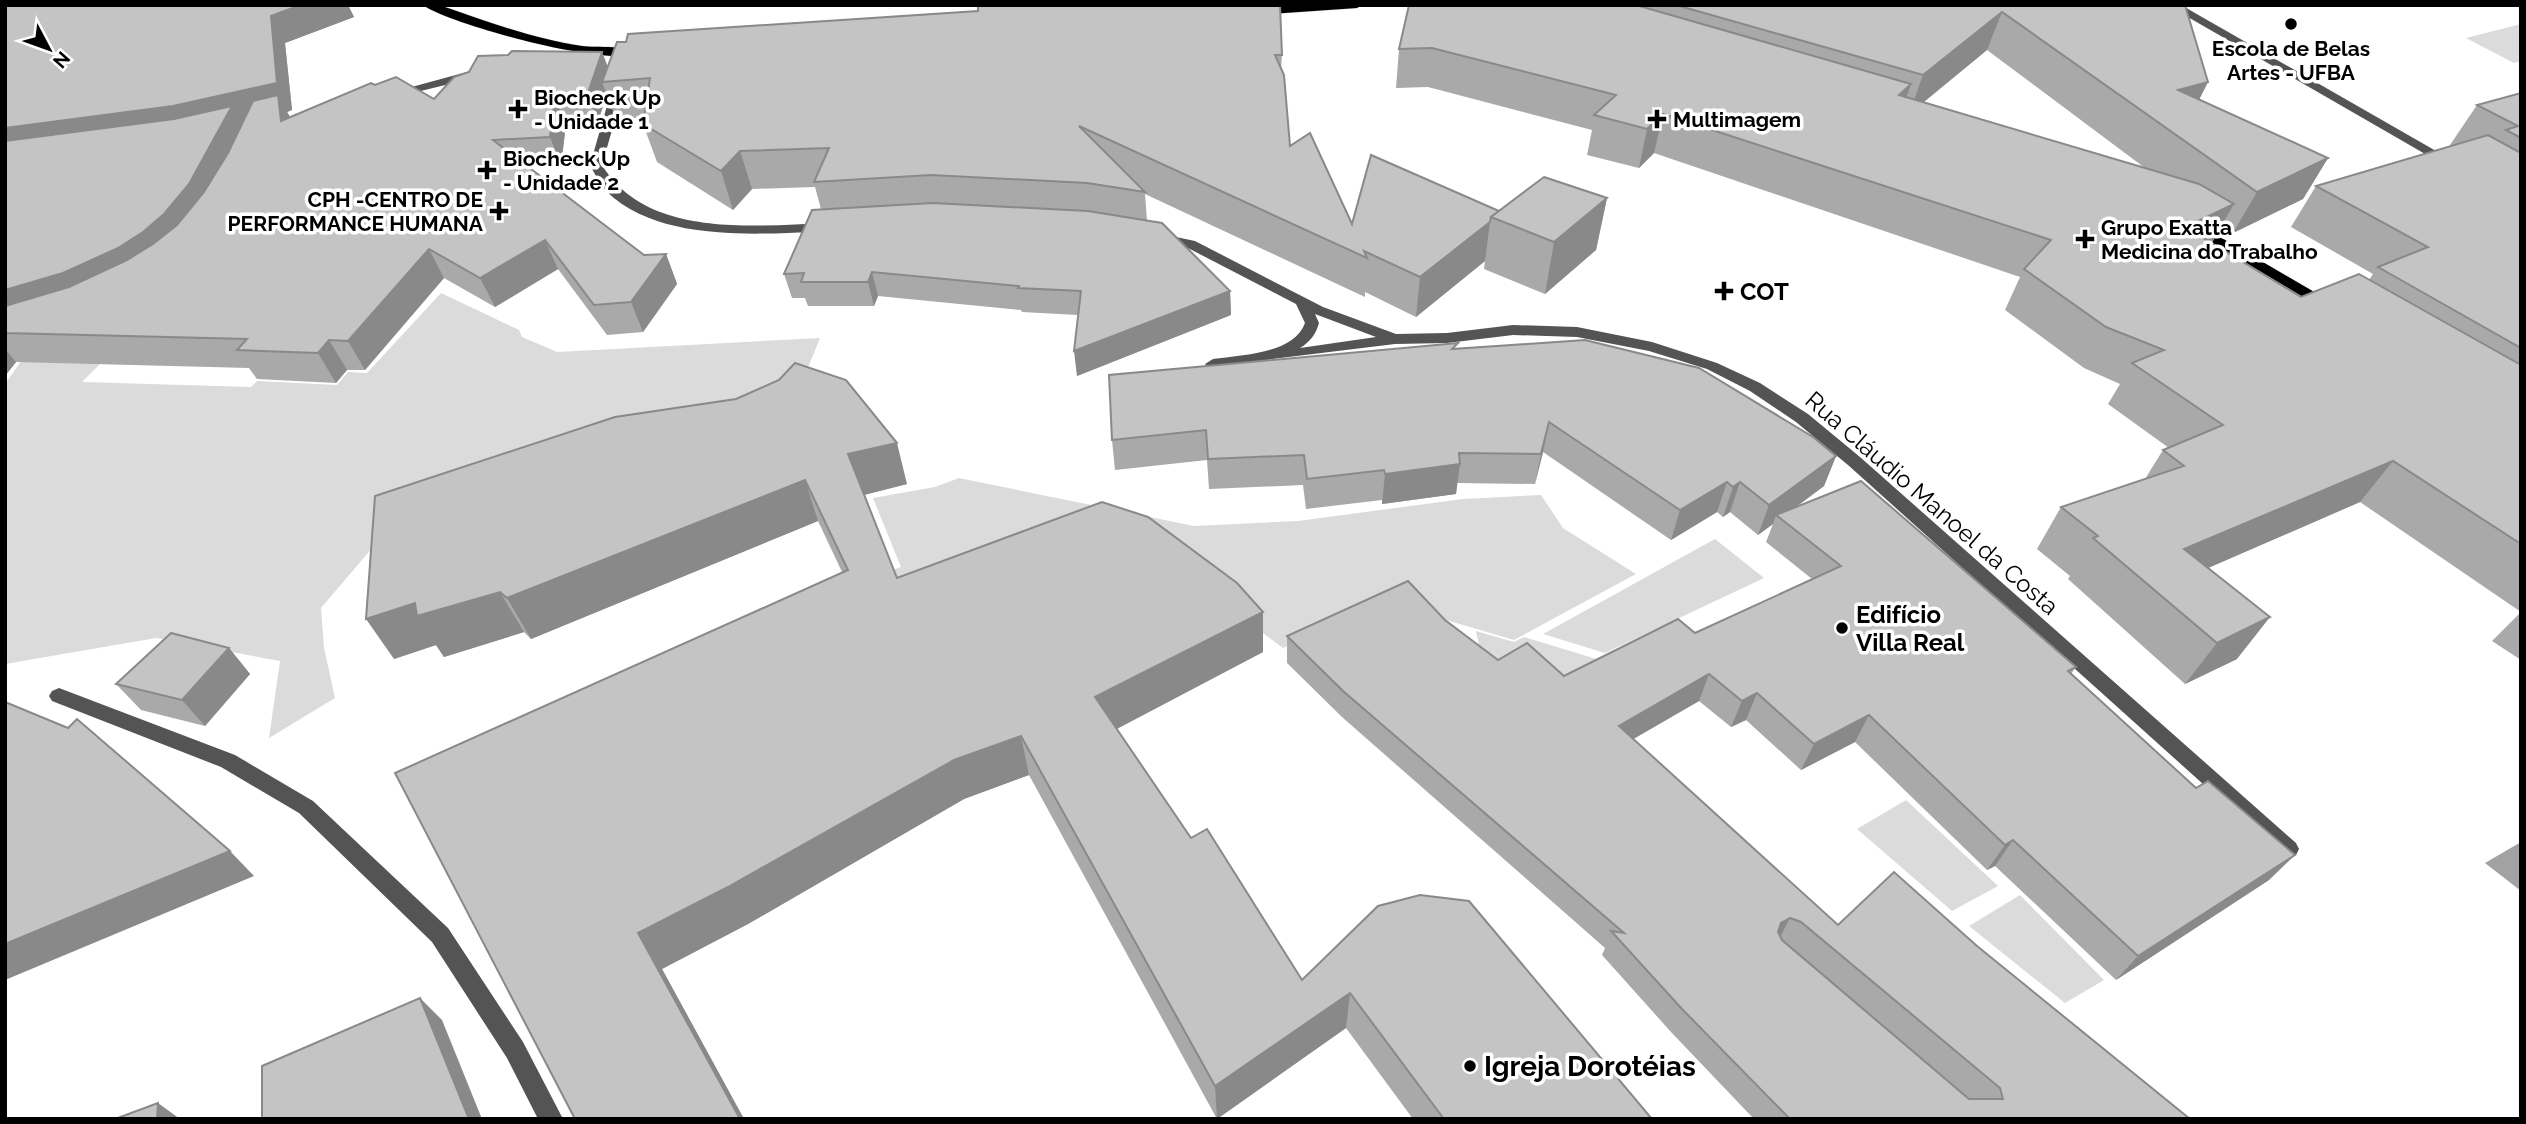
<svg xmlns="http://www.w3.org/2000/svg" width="2526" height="1124" font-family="Raleway,sans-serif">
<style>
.green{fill:#dbdbdb}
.water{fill:#a2a2a2}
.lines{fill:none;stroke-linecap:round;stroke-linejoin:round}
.major-casing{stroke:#dbdbdb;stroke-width:1}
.minor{fill:#545454;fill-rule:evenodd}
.major{fill:#000;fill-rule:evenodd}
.wall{fill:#a9a9a9;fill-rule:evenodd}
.shaded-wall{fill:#898989}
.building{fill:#c4c4c4;stroke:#898989;stroke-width:2;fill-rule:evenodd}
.poi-dot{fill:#000;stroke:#fff;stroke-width:2.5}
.labels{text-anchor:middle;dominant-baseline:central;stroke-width:7;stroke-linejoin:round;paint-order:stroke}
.far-poi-label{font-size:21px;font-weight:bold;fill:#000;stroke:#fff;text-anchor:start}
.poi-label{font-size:24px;font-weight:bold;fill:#000;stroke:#fff;text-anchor:start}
.street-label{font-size:24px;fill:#000;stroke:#fff}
.near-poi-label{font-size:28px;font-weight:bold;fill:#000;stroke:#fff;text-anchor:start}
</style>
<rect width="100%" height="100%" fill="#fff"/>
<g class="green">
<polygon points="2521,24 2521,61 2514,63 2466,38"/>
<polygon points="441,293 519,330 522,337 557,352 820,338 799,390 414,499 321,608 324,648 335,698 269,738 280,661 156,638 5,664 5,384 24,357 117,347 82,382 251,387 257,381 337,385 348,372 367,373"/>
<polygon points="959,478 1194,526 1298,521 1463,499 1541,495 1563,528 1636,574 1514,640 1385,602 1283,648 1156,554 815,598 901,567 873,498 935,487"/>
<polygon points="1715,539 1764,578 1605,653 1543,634"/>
<polygon points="1476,631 1514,642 1524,637 1603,661 1566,678 1531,661 1486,659 1473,650 1479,645"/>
<polygon points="1906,800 1998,886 1952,911 1857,829"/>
<polygon points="2020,895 2104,980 2065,1003 1969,926"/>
</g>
<polygon class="water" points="2521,842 2521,891 2485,863"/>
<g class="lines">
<defs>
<g id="major">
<path d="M423 5H439C486 21 533 39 582 46 596 48 631 45 641 52 617 70 448 24 423 5Z"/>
<polygon points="1305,5 1362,5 1357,8 1256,15 1250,12 1256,9"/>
<polygon points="2196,223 2333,303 2335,306 2333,309 2323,309 2191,230 2191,224"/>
</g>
</defs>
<use href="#major" class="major-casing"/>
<g class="minor">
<polygon points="2167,5 2181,5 2457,163 2451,167 2446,166"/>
<polygon points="474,70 478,71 478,77 392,98 386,94"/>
<path d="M619 81 625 85 602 165C646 238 753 226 826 223L833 227 831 230C817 233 802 232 788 233 730 235 652 235 607 192 600 185 595 174 590 165L613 85Z"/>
<path d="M1157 233 1195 241 1323 307 1396 334 1447 333 1513 325 1577 327 1652 342 1717 363 1760 383 1808 414 1860 457 2296 843 2299 849 2296 855 2289 858 2282 855 1848 465 1796 422 1750 391 1707 369 1649 351 1577 337 1513 335 1447 343 1395 344 1208 367 1205 364 1213 359C1241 355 1294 354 1305 323L1296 304 1186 247 1152 240 1150 237ZM1315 314 1376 337 1300 348C1310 342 1316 334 1319 323Z"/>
<polygon points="59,688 235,755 313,801 448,928 523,1042 563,1119 538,1119 507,1058 432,942 299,813 221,767 52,701 49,696 52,691"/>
</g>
<use href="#major" class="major"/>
</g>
<g class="wall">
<polygon points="5,5 348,5 354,17 285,43 292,110 287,112 290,117 375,85 434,99 469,72 508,55 602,52 608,67 1282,55 1281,70 1290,146 1352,224 1499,211 1607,198 1596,250 1545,294 1484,269 1485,261 1416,317 1365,292 1365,297 1145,194 1147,221 1230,291 1231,315 1077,376 1078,315 1022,312 1021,310 878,296 874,306 808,306 805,298 792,298 784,274 821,209 815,187 752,189 733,210 657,162 643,124 644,117 616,120 607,95 598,121 566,124 561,166 529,167 644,255 666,254 677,284 643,332 607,335 558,269 495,307 444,278 365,370 347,370 336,383 257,379 249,368 16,362 5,376"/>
<path d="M1409 5H2185L2208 82 2199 100 2328 158 2303 199 2233 233 2222 225 2212 243 2301 297 2369 280 2373 274 2291 227 2316 186 2452 146 2450 145 2477 105 2521 93V612L2360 502 2208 568 2237 659 2185 684 2068 579 2070 576 2037 549 2061 507 2145 479 2163 450 2169 448 2108 404 2120 384 2084 368 2005 310 2020 277 1654 153 1639 168 1587 155 1592 130 1428 87 1396 88 1399 49ZM1987 50 2145 168 1924 102Z"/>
<polygon points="1457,348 1836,456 1824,486 1796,507 2076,667 2071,674 2269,880 2116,980 1995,866 1987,870 1855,742 1801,770 1746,720 1731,727 1699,701 1633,739 1838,925 1977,946 2190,1119 1754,1119 1671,1032 1602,955 1605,948 1342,717 1287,663 1287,636 1445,620 1498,660 1564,676 1695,633 1812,579 1766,542 1773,524 1758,535 1730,512 1723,517 1717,512 1671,540 1543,452 1535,484 1457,483 1456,494 1382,504 1382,500 1306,509 1303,485 1209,489 1207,460 1115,470 1112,440"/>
<polygon points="615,417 907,484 864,495 897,578 1263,652 1117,729 1191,838 1302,980 1378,906 1652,1119 1413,1119 1346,1028 1217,1119 1029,775 964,799 748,924 662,969 744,1119 575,1119 842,572 818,521 531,639 524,632 444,657 436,645 394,659"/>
<polygon points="2521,612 2521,660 2492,641"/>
<polygon points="229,648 250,674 205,726 141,710 116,684"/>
</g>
<g class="shaded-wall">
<polygon points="301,5 348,5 354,17 285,43 292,110 287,112 294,123 281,121 280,113 241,122 248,134 183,243 5,326 5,128 271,16"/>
<polygon points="2002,12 1987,50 1909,114 1923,75"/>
<polygon points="602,52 612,79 602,82 607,95 598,121 588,93"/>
<polygon points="2208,82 2188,121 2178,90"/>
<polygon points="1911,84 1897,124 1899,95"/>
<polygon points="555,96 566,124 561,166 550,137"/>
<polygon points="1663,114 1654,153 1639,168 1647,129"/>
<polygon points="740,151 752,189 733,210 721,171"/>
<polygon points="2328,158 2303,199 2233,233 2257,192"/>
<polygon points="1607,198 1596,250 1545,294 1554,242"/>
<polygon points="2234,204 2211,244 2185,227"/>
<polygon points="1490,222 1485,261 1416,317 1420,277"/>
<polygon points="545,240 558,269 495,307 480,278"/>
<polygon points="429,249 444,278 365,370 348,341"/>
<polygon points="666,254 677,284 643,332 631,302"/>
<polygon points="872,272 878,296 874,306 868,282"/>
<polygon points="1230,291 1231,315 1077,376 1074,351"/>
<polygon points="329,340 347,370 336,383 318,353"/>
<polygon points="5,349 16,362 5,376"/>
<polygon points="1549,422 1543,452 1535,484 1541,454"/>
<polygon points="897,443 907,484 860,496 848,454"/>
<polygon points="1836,456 1824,486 1781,518 1776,515 1773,524 1758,535 1769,505"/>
<polygon points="2393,461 2360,502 2155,591 2184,549"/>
<polygon points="1460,464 1456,494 1382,504 1385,474"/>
<polygon points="805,480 818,521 531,639 507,598"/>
<polygon points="1727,482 1717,512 1671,540 1680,510"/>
<polygon points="1740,482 1730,512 1723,517 1733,487"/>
<polygon points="500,592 524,632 444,657 436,645 394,659 366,619 415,603"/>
<polygon points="1263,612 1263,652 1101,737 1095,697"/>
<polygon points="2270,617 2237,659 2185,684 2217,643"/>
<polygon points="229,648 250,674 205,726 182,700"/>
<polygon points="1709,674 1699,701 1611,752 1619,726"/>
<polygon points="1757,693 1746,720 1731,727 1742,701"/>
<polygon points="1869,715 1855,742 1801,770 1814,744"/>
<polygon points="1021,736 1029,775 964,799 748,924 662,969 744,1119 740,1119 638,933 954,760"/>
<polygon points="2013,840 1995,866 1987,870 2005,845"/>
<polygon points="230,851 254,876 5,980 5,944"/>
<polygon points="2295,855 2269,880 2116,980 2138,956"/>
<polygon points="1790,918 1777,943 1768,947 1781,923"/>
<polygon points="1350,993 1346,1028 1217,1119 1215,1086"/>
<polygon points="420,998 442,1020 482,1119 469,1119"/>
<polygon points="158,1103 180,1119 157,1119"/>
</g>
<g class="building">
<polygon points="5,5 301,5 271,16 277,83 173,106 5,128"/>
<polygon points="978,5 1280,5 1282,55 1275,55 1284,75 1290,146 1310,133 1352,224 1371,155 1499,211 1491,217 1490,222 1420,277 1364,251 1367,258 1079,126 1145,192 1087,183 931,175 814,182 829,148 740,151 721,171 643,124 650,78 602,82 617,42 626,42 628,34 978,11"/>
<polygon points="1409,5 1636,5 1911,84 1899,95 2199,184 2234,204 2185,227 2301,297 2359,274 2521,365 2521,544 2393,461 2184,549 2270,617 2217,643 2093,538 2098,536 2061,507 2184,466 2163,450 2223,425 2132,363 2164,350 2106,327 2024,269 2051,240 1663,114 1647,129 1594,115 1616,95 1432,48 1399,49"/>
<polygon points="1676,5 2185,5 2208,82 2178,90 2328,158 2257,192 2002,12 1923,75"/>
<polygon points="512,51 602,52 588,93 555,96 550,137 493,140 644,255 666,254 631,302 594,305 545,240 480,278 429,249 348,341 329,340 318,353 237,350 247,339 5,333 5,306 69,287 127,260 153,244 177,225 204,192 228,153 253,101 278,95 281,121 371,83 375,85 396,77 434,99 454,77 469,72 478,56 508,55"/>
<polygon points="2521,93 2521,138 2506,130 2518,126 2477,105"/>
<polygon points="232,106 189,184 164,214 143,232 118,248 63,273 5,290 5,141 174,119"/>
<polygon points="2488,135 2521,153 2521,348 2378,267 2428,247 2316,186"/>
<polygon points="1544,177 1607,198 1554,242 1491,217"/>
<polygon points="933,203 1088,211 1162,223 1230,291 1074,351 1081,291 1018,288 1019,286 872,272 868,282 801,282 804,273 784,274 812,210"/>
<polygon points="1585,340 1699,368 1813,437 1836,456 1769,505 1740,482 1733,487 1727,482 1680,510 1549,422 1541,454 1459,453 1460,464 1385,474 1384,470 1307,479 1304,455 1208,459 1206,430 1112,440 1109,375 1458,343 1452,349"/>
<polygon points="795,363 846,380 897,443 848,454 897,578 1102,502 1148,517 1237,583 1263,612 1095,697 1191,838 1207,829 1302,980 1378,906 1420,895 1469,901 1652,1119 1444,1119 1350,993 1215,1086 1021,736 954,760 728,887 638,933 740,1119 575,1119 395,773 848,570 805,480 507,598 500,592 417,616 415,603 366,619 375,496 615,417 736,399 779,380"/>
<path d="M1861 481 2076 667 2068 671 2196 788 2208 781 2295 855 2138 956 2013 840 2005 845 1869 715 1814 744 1757 693 1742 701 1709 674 1619 726 1838 925 1894 872 1977 946 2190 1119H1790L1682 1009 1611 931 1624 933 1343 691 1287 636 1408 581 1445 620 1498 660 1527 643 1564 676 1678 619 1695 633 1841 566 1776 515ZM1790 918 1801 922 2000 1088 2003 1099H1969L1782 940 1778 932 1781 923Z"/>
<polygon points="171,633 229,648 182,700 116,684"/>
<polygon points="5,702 68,728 77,719 230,851 5,944"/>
<polygon points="420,998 469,1119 262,1119 262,1066"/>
<polygon points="158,1103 157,1119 115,1119"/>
</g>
<g class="poi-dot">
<circle cx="2291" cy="24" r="7"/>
<path d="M514.5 98.5h7v7h7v7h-7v7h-7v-7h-7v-7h7z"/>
<path d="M1653.5 108.5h7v7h7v7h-7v7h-7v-7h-7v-7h7z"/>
<path d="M483.5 159.5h7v7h7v7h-7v7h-7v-7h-7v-7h7z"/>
<path d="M495.5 200.5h7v7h7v7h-7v7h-7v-7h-7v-7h7z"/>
<path d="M2081.5 228.5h7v7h7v7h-7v7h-7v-7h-7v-7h7z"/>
<path d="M1720.5 280.5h7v7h7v7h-7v7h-7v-7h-7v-7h7z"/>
<circle cx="1842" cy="628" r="7"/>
<circle cx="1470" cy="1066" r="7"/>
</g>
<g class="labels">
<g class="far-poi-label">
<text x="2291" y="48" text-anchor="middle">Escola de Belas<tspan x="2291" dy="24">Artes - UFBA</tspan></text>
<text x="534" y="97">Biocheck Up<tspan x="534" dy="24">- Unidade 1</tspan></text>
<text x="1673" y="119">Multimagem</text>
<text x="503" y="158">Biocheck Up<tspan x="503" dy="24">- Unidade 2</tspan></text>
<text x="483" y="199" text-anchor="end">CPH -CENTRO DE<tspan x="483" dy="24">PERFORMANCE HUMANA</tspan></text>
<text x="2101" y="227">Grupo Exatta<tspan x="2101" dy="24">Medicina do Trabalho</tspan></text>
</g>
<g class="poi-label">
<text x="1740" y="291">COT</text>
<text x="1856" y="614">Edifício<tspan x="1856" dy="28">Villa Real</tspan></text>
</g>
<g class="street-label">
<text transform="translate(1932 503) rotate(41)">Rua Cláudio Manoel da Costa</text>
</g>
<g class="near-poi-label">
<text x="1484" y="1066">Igreja Dorotéias</text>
</g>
</g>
<rect width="2526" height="1124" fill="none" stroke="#000000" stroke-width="14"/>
<g transform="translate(49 49) rotate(131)" stroke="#ffffff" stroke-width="5" paint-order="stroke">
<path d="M0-5L12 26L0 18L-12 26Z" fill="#000000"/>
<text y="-10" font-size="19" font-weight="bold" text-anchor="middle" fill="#000000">N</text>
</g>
</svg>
